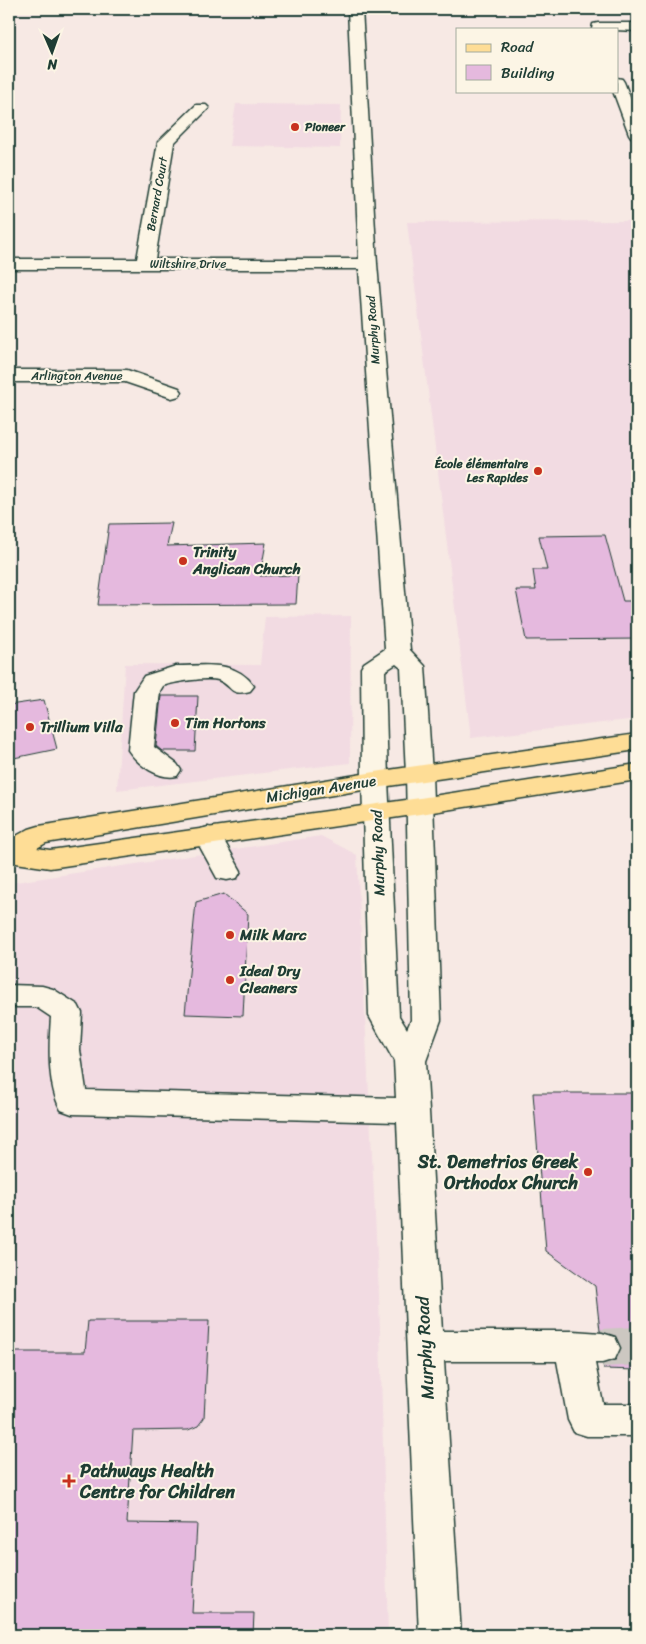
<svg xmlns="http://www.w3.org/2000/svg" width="646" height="1644" font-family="Sriracha,sans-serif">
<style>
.built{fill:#f2dbe2}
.building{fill:#e5b9de;stroke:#1f3d34}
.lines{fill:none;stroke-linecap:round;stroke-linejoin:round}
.minor-tunnel{stroke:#ccc7c1;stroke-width:38;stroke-dasharray:38 19;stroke-linecap:butt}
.minor-casing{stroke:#1f3d34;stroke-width:3}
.major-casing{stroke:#1f3d34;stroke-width:3}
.minor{fill:#fcf5e5;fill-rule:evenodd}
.major{fill:#fedd96;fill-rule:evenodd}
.poi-dot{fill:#c8321e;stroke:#fcf5e5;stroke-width:2}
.labels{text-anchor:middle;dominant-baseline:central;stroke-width:4;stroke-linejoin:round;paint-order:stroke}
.far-poi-label{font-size:12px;font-weight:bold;fill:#1f3d34;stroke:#fcf5e5;text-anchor:start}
.far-street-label{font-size:12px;fill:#1f3d34;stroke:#fcf5e5}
.poi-label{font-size:15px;font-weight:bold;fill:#1f3d34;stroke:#fcf5e5;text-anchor:start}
.street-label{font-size:15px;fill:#1f3d34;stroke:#fcf5e5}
.near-poi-label{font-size:18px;font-weight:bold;fill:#1f3d34;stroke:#fcf5e5;text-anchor:end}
.near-street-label{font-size:18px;fill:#1f3d34;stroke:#fcf5e5}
</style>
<rect width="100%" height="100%" fill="#f7e9e4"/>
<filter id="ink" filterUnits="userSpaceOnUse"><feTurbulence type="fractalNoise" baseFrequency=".02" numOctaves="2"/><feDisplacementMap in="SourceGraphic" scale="10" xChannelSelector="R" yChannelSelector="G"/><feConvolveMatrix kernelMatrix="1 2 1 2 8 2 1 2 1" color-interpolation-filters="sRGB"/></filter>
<g filter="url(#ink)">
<g class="built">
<polygon points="236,104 341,105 340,148 229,146"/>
<polygon points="637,221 637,719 471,738 407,222"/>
<polygon points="351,616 350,763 117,790 125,664 260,665 265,617"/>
<polygon points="321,836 357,855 379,1295 388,1635 9,1635 9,883"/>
</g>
<g class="building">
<polygon points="172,523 167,546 266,543 260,576 298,575 296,604 98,605 109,524"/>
<polygon points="605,535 623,601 637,601 637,639 526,640 516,590 536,590 533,570 547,570 539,536"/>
<polygon points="161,696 198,696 195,751 162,751 156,746"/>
<polygon points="44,700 57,749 9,759 9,705"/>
<polygon points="224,894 248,914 243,1016 185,1014 196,902"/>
<polygon points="533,1093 637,1093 637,1370 604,1369 603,1365 617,1360 622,1347 616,1335 600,1331 595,1286 546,1251"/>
<polygon points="88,1321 209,1321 204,1418 198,1426 188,1430 133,1431 127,1523 197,1524 192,1613 254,1613 253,1635 9,1635 9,1352 85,1352"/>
</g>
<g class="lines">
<polyline class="minor-tunnel" points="602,1348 637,1346"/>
<defs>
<g id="minor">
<path d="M348 9H362L377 264 410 650 425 666 432 774 441 1020 426 1061 442 1331H573L602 1333 615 1337 620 1348 615 1359 602 1363H595L603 1404H637V1436H587L574 1432 568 1420 557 1361H444L461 1635H419L397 1122 72 1114 61 1110C47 1086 49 1045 51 1017L36 1007H9V985L42 986 53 989 78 1005 82 1013 80 1050 86 1090 396 1098 394 1061 369 1016 362 780 361 668 364 663 385 649 359 269H9V259H137L158 142 196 105H206L209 108 174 143 155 259H359ZM396 664 401 668 406 774 411 1020 407 1029 399 1016 388 780 385 671Z"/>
<polygon points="598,23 637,23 637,31 592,29 593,24"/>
<polygon points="617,78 622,79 624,82 637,115 637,139 631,137 629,134 613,91 617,91"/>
<polygon points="9,370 127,370 179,388 182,392 179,396 172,398 125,382 9,382"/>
<path d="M176 666C205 666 235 659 254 686L250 691C228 697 233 685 218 680 206 677 174 682 163 686L160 691 154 747 177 764 181 770 177 776C159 780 138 765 128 750L134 691 144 676Z"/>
<polygon points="208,827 218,830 241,871 237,878 227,880 217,878 194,836 198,830"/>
</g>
<polygon id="major" points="637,734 637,750 375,788 46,843 37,848 50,850 420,798 637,764 637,780 420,814 50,868 9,862 9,840 29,829 39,826 375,772"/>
</defs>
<use href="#minor" class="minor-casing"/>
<use href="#major" class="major-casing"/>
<use href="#minor" class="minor"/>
<use href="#major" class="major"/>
</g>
</g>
<g class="poi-dot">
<circle cx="295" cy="127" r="5"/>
<circle cx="538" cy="471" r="5"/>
<circle cx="183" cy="561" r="5"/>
<circle cx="175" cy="723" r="5"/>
<circle cx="30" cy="727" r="5"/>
<circle cx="230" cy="935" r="5"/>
<circle cx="230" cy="980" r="5"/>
<circle cx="588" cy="1172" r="5"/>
<path d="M66.5 1473.5h5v5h5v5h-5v5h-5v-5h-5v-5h5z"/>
</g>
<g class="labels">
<g class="far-poi-label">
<text x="305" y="127">Pioneer</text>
<text x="528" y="464" text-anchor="end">École élémentaire<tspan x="528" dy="14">Les Rapides</tspan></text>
</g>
<g class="far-street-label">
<text transform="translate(157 194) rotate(-80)">Bernard Court</text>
<text x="188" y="264">Wiltshire Drive</text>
<text transform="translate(373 330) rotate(-94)">Murphy Road</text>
<text x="77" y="376">Arlington Avenue</text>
</g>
<g class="poi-label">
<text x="193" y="552">Trinity<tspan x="193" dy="17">Anglican Church</tspan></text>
<text x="185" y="723">Tim Hortons</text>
<text x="40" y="727">Trillium Villa</text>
<text x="240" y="935">Milk Marc</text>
<text x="240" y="971">Ideal Dry<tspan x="240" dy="17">Cleaners</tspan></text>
</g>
<g class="street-label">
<text transform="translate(321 789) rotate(-9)">Michigan Avenue</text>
<text transform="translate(378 853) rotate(-92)">Murphy Road</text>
</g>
<g class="near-poi-label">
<text x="578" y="1162">St. Demetrios Greek<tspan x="578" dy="21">Orthodox Church</tspan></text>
<text x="80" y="1471" text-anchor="start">Pathways Health<tspan x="80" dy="21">Centre for Children</tspan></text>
</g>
<g class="near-street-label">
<text transform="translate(425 1348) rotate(-93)">Murphy Road</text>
</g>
</g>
<rect width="646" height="1644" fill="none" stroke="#fcf5e5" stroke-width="30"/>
<rect x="15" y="15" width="616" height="1614" fill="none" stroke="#1f3d34" stroke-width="2" filter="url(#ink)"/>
<rect x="456" y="28" width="162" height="65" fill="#fcf5e5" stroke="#a4ab9e"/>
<rect x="466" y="44" width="25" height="8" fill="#fedd96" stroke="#a4ab9e"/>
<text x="501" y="52" font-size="15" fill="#1f3d34">Road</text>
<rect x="466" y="65" width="25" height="15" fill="#e5b9de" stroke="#a4ab9e"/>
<text x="501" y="78" font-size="15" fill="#1f3d34">Building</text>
<g transform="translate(52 52) rotate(178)" stroke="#fcf5e5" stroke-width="4" paint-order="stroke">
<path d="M0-4L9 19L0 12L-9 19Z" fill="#1f3d34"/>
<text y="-8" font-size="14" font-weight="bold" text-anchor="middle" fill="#1f3d34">N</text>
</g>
</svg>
